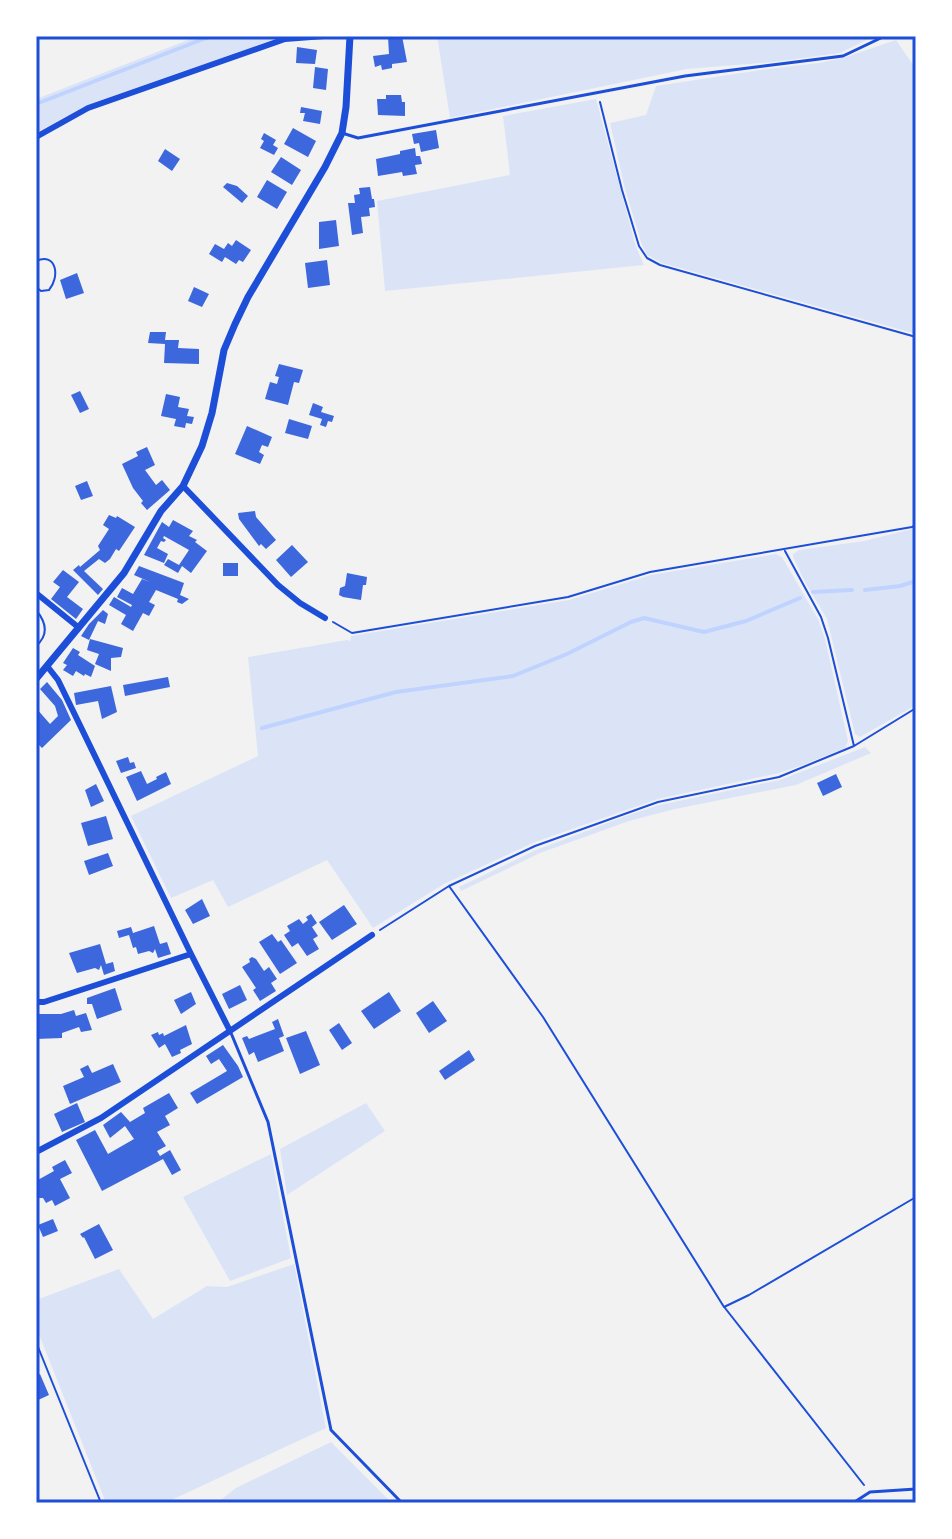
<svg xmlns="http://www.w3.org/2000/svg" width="952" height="1539" font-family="Cabin,sans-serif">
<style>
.green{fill:#dbe4f7}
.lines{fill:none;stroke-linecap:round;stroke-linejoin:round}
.stream{stroke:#bfd3fe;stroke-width:4}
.building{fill:#3d67dc}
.path{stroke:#1d4ed8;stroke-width:2}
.service{stroke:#1d4ed8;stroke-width:3}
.minor{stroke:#1d4ed8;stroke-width:6}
.tertiary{stroke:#1d4ed8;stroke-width:7}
.neatline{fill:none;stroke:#1d4ed8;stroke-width:3}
</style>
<rect width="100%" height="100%" fill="#f2f2f2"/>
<path class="green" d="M198,36H284L87,105L36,133V99Z
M437,36H875L840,53L774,62L687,69L450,118Z
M896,40L916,69V334L662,263L647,255L642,245L625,189L610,123L646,115L656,86L768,69L819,63L843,58Z
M596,99L636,247L644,265L385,291L377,201L510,175L503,116Z
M916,528V705L860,737L855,734L827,619L806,584L793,557V554L799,550L864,541Z
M776,554L782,557L818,619L825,639L848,741L845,748L803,765L779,773L658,799L535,842L444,884L373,928L327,860L228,907L213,880L171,898L131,816L258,756L248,657L347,640L350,641L351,636L569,600L651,575Z
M865,747L871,753L796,785L675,809L629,821L540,853L461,891L459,887L536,850L626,816L659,805L780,780Z
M366,1103L385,1131L287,1195L280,1149Z
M271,1154L291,1258L230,1281L183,1197Z
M294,1264L326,1428L165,1503H106L36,1327V1300L119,1269L153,1319L207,1286L227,1287Z
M331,1442L392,1503H217L236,1488Z"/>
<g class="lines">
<path class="stream" d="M36,104L211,36
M865,590L900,586L916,581
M813,592L852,590
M262,728L396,692L513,676L567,654L631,622L644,618L704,632L746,621L800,598"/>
</g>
<path class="building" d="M395,36H402L407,62L392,64V68L382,70L381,65L375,67L373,56L389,54L388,37Z
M297,47L317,50L315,64L296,63Z
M315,67L328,69L326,90L313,88Z
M386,95H401L402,102H405V116L378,115L377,99H386Z
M301,107L322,111L320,124L303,121L305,113H300Z
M293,128L316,141L308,157L284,144Z
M436,130L439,148L421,152L419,143L414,144L412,134Z
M264,133L276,140L273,145L278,148L274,155L260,148L264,141L261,139Z
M415,148L416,156H420L422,164L415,165L417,174L403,176L402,172L378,176L376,159L400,154V151Z
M165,149L180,159L172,171L158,161Z
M281,157L301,170L292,185L271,172Z
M267,180L287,192L277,209L257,197Z
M227,183L237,186L248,196L242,203L223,187Z
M370,187L372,199H374L375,207L369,208L370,216L361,217L363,233L352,235L348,203H355L354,195L360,194L359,188Z
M336,220L339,246L319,249V222Z
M236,240L251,250L243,262L239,260L236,264L225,257L222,262L209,254L215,244L224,249L228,243L232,246Z
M327,260L330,285L308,288L305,263Z
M77,273L84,293L66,299L60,280Z
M194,287L209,294L202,307L188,301Z
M150,332H166L165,340H179L178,348L199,349V364L164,363L165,344L148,343Z
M279,364L303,370L299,383L294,382L288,405L265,399L270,382L277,384L279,377L275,376Z
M80,391L89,409L80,413L71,395Z
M166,394L180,397L178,407L189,409L187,416L194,417L192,424L186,423L185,428L174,426L176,419L161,416Z
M313,403L323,407L321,412L334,416L332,422L328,421L326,427L320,425L322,419L309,415Z
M289,419L312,426L308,439L285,433Z
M247,426L272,437L268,447L262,445L259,452L264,455L260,464L235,454Z
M147,447L155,465L145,470L156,485L162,480L170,490L147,510L141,503L143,501L133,488L122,464L138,456L136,452Z
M87,481L93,496L81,500L75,486Z
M255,511L256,517L276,540L266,549L261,544L259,546L239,519L238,513Z
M109,515L116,518L117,516L135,527L119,551L116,549L110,559L105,563L99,559L84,571L103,589L98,595L73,570L79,565L80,567L100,550L98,546L109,529L103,525Z
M173,520L193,531L189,536L197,540L195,542L207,551L191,573L182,566L178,573L164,565L168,559L179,565L189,550L164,536L163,538L166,540L164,542L161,541L157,548L168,554L164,563L144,555L162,522L169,527Z
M292,545L308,562L291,577L276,560Z
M223,563H238V576H223Z
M139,566L184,583L180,595L189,599L182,604L177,602L178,599L156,590L149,602L155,605L149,616L143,613L133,631L121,624L126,615L109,605L114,597L131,607L132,605L117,597L122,588L133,594L142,579L150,582L134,575Z
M63,570L79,582L67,597L83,609L76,619L51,599L60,587L53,582Z
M347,573L367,577L366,585H363L361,600L343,597L339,595L340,588L345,586Z
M103,610L108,614L105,624L98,621L89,640L81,636L89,624Z
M90,639L123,648L121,657L111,658V671L95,664L99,654L87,650Z
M73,648L80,652L78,655L95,666L91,677L85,674L84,676L76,671L73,676L63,670L67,665L63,663Z
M168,677L170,687L125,696L123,685Z
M47,682L62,700L71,720L42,748L36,742V708L50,724L58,716L55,706L40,689Z
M111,686L117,712L102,719L98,701L76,705L74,693Z
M128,757L130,763L134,762L136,768L121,773L116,761Z
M141,771L147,784L157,779L156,777L166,772L171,784L137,801L126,777Z
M836,774L842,787L823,796L817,783Z
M96,784L104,801L91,807L85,790Z
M106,816L113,839L88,846L81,823Z
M108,853L113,866L89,875L84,861Z
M202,899L210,916L193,924L185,910Z
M344,905L357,924L332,940L319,922Z
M311,914L317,923L312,927L318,936L313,939L319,949L307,956L298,943L292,947L284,935L290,931L287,926L299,919L303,924L308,920L306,917Z
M154,926L160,944L167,942L171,954L158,958L155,949L153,953L149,951L138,954L136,947L133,948L129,935L119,938L117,931L131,927L133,933Z
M272,934L278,942L281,940L297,963L280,974L259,942Z
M100,944L106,964L113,962L115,971L104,975L101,965L99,970L95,968L77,973L69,953Z
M252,957L256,959L264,971L269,967L277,979L271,983L276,991L260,1001L253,990L256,988L242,967L250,962L249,959Z
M240,985L247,1000L229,1009L222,994Z
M115,988L122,1010L97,1019L92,1004H87V998Z
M191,992L196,1004L181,1014L174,1000Z
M389,992L401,1011L374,1029L361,1011Z
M433,1001L447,1021L429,1033L416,1013Z
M74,1010L76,1016L86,1013L92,1030L81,1032L79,1027L62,1033V1038L36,1039V1014H61Z
M278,1019L284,1036L279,1038L284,1051L258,1062L254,1052L249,1055L242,1038L247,1036L249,1039L275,1029L272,1022Z
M339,1023L352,1043L342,1050L329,1030Z
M186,1025L192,1044L180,1050L181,1053L172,1057L165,1044L159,1048L151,1035L158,1032L159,1035L163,1033L164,1036Z
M306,1031L320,1065L300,1074L286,1038Z
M223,1045L238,1066L243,1077L197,1104L190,1093L227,1071L219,1059L211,1064L206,1056Z
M469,1050L475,1060L445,1080L439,1071Z
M113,1064L121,1082L70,1104L63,1086L84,1077L80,1069L88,1065L92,1073Z
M169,1093L178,1108L165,1116L170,1125L157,1132L166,1146L157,1151L160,1156L170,1150L181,1170L172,1175L163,1159L102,1191L76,1140L95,1130L108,1154L134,1139L125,1126L110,1138L103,1125L121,1112L130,1122L145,1113L143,1108Z
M77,1103L85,1122L62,1132L54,1114Z
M65,1160L72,1173L60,1179L70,1198L55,1206L52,1200L46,1203L43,1198H39L37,1194L39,1191L36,1181L54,1171L52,1167Z
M53,1219L58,1231L43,1237L38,1225Z
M99,1224L113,1250L95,1259L84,1237L83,1238L80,1234Z
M40,1374L49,1395L36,1401V1376Z"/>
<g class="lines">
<path class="path" d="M600,102L622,190L639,246L647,258L660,265L916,337
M36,261C57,252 60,277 49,290L41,291L36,287
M785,551L821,617L828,638L854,746
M36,610C46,622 49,635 36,646
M333,622L352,633L568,597L650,572L912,527L916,525
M449,886L543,1017L724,1307L749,1295L916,1197
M380,930L449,886L535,846L658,802L779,777L854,746L916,708
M725,1308L864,1485
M36,1342L101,1503"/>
<path class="service" d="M342,133L358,138L685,76L843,56L885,36
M231,1033L268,1122L331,1430L402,1503
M853,1503L870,1492L916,1489"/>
<path class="minor" d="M36,137L88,108L285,39L324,36
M183,486L278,585L300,603L325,618
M36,593L78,627
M47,666L58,680L191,954L230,1031
M36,1002H44L191,954
M36,1152L101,1118L372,935"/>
<path class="tertiary" d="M36,679L124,573L161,511L183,486L202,446L212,413L224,350L235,324L248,297L325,167L342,133L346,107L350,36"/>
</g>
<rect width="952" height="1539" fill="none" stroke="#ffffff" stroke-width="76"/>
<rect x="38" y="38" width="876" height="1463" class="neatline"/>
</svg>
